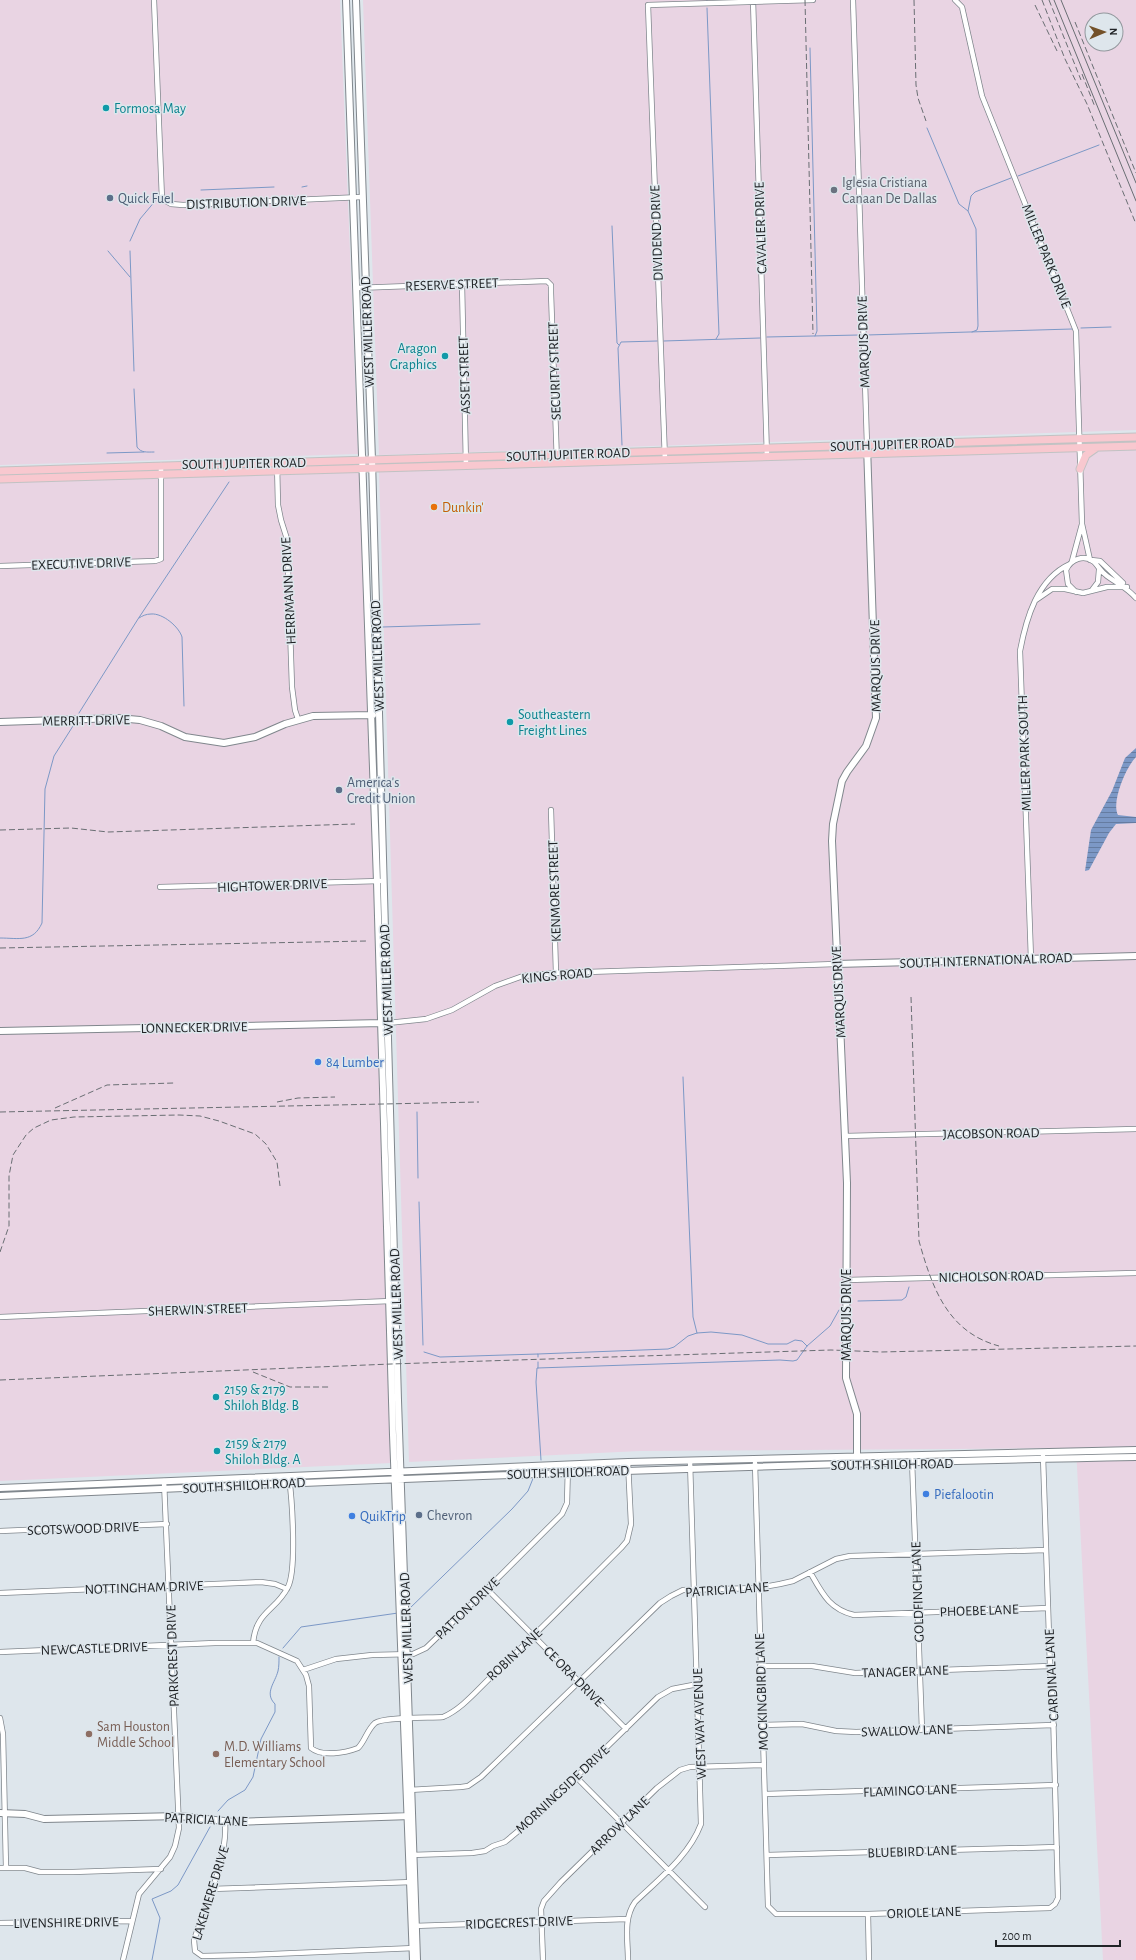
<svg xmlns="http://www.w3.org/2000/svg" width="1136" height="1960" font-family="'Alegreya Sans',sans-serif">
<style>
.industrial{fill:#e9d4e3;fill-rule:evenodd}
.water{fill:url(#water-rules)}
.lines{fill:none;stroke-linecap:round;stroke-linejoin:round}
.stream{stroke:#7c98c6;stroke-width:1}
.street-casing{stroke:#80878d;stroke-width:6}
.secondary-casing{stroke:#80878d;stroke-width:8}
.primary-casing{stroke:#c1c2c3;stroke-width:9}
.street{stroke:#fff;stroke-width:4.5}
.secondary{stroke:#fff;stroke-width:6}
.primary{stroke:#f8c8cf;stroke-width:7}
.tram{stroke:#696e73;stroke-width:1}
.rail{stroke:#696e73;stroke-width:1;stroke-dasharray:6 3;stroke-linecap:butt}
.culture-dot{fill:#0f9aa8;stroke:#dee6ec;stroke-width:1.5}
.worship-dot{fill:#6b7280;stroke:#dee6ec;stroke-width:1.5}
.service-dot{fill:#5c6f8a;stroke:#dee6ec;stroke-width:1.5}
.food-dot{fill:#e8710a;stroke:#dee6ec;stroke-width:1.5}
.shop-dot{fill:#3f7fe0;stroke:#dee6ec;stroke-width:1.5}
.education-dot{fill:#8d6e63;stroke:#dee6ec;stroke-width:1.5}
.labels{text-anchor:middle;stroke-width:3;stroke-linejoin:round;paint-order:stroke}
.culture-label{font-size:14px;fill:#0d838f;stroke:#dee6ec;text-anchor:start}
.worship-label{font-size:14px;fill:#5b616d;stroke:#dee6ec;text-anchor:start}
.service-label{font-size:14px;fill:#4e5e75;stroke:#dee6ec;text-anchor:start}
.street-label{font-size:14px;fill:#212427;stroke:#dee6ec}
.food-label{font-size:14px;fill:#c56008;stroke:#dee6ec;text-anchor:start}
.shop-label{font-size:14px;fill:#366cbe;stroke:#dee6ec;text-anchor:start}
.education-label{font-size:14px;fill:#785e54;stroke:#dee6ec;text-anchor:start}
</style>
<defs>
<pattern id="water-rules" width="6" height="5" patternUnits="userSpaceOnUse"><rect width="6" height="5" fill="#7c98c6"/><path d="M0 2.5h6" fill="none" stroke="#657ca1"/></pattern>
</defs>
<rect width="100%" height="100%" fill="#dee6ec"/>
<path class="industrial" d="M0,0H340L358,454L0,465Z
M363,0H1136V430L379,455ZM1092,20H1116V44H1092Z
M1136,450V1960H1103L1076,1448L640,1451L409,1462L379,471Z
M361,471L392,1463L0,1481V482Z"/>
<path class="water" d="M1136,748V757C1126,767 1111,802 1118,815L1136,817V823L1116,824L1109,833L1089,870L1085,871L1091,830L1112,791L1125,758Z"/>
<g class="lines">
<path class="stream" d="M707,0V1
M707,8L719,334L716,339
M810,48L817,331L815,336
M927,128L959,204L968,211
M1018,176L1099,145
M302,187L307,186
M201,190L274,187
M612,226L617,343L619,345
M130,241L140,219L156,200
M108,251L130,277
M130,251L134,371
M1081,328L1111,327
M972,332L977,330L978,326L976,229L968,211L971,196L975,192L1011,178
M867,335L1072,329
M767,337L859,335
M664,341L760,338
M134,389L137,447C141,453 147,452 154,452
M622,445L618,348L621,342L657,341
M107,453L144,452
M139,618C142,616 146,614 151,614C163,613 179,627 182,637L184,706
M383,627L480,624
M79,713L138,619L229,482
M0,938C19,938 33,943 42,923L45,789L54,756L73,726
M683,1077L693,1317L697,1333
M417,1112L418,1178
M419,1202L423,1345
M858,1301L902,1300L906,1297L909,1287
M424,1352L440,1357L538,1354V1357
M538,1354L668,1349L674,1347L688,1336L697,1333L711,1332L742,1335L768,1344H787L795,1340L802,1341L807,1346
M538,1362V1368
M541,1460L536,1382L537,1368L780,1360L793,1361L797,1360L807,1346L830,1326L839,1310
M408,1610L512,1509L528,1491L534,1476
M283,1648L301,1627L398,1613
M218,1811L228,1800L245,1790L253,1777L261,1739L275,1712V1704C264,1693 275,1683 278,1671C279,1667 279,1661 279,1657
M152,1960L160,1918L152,1899L171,1891L178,1885L210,1827"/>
<g class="street-casing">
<path id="street" d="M154,0L162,199L171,204L183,205L362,197
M753,0L767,457
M853,0L867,445
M955,0L962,7L982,96L1076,331L1082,524L1090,560
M462,284L466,466
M356,288L547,281L551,285V293L557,463
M665,460L648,5L813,0
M277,463L278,505L281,520L287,539L292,687L295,710L298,719
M1091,560L1100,561L1123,583
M1072,561L1082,524
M0,566L155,561L161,559V465
M1092,590L1098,582L1099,570
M1076,592L1068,584L1066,570C1071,559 1084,554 1094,562C1099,567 1100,571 1107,576C1118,584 1126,587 1136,598
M1036,600L1052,589H1065L1083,593L1107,587H1127
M551,810L556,973
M160,887L380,881
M1031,959L1020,651C1026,619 1037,579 1070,564
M388,1023L426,1019L452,1010L495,986L523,976L556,973L836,964
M845,1136L1136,1129
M846,1280L1136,1273
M0,1317L391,1301
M912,1460L922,1730
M755,1463L768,1906L776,1914H868L1050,1908L1055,1904L1058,1898L1053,1709L1050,1666L1043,1456
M0,1531L167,1524
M810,1572C822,1593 829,1609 854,1615L1048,1608
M487,1589L626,1729
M0,1593L261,1582L275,1584L287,1589
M253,1643C256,1611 276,1611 288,1587C297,1569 292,1499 289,1477
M0,1652L215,1643H257L297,1661L306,1675L309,1686L311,1748C322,1757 345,1753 358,1748C365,1741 367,1730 375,1723C383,1717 430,1718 443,1717C462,1709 477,1690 492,1676C536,1634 578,1591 621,1548L627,1541L631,1524L628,1462
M760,1666H812L855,1673L1050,1666
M303,1670L336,1659L372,1655L413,1654L426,1648L487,1589L562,1514L567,1503L568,1465
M0,1718L3,1734L6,1868
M762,1725L802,1724L836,1731L856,1732L1054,1725
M576,1777L705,1907
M409,1790L461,1787L468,1786L481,1777L660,1603L671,1596L683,1590L758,1588L780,1584L793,1581L836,1559L850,1556L1046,1550
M765,1794L1056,1785
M225,1822C228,1858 206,1904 194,1940L195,1951L202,1956L247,1955L415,1948
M411,1855L472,1853L485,1851L493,1846L505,1842L535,1817L658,1697L672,1689L698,1684
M767,1855L1057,1847
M0,1868H25L40,1872H73L161,1869
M211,1889L413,1882
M868,1914L869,1960
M0,1923L132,1921
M413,1926L627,1919
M123,1960L139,1894L170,1857L175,1846L179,1828L164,1481
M543,1960L541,1909L544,1901L561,1882L657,1788L680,1770L690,1767L763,1765
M628,1960C628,1940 623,1919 635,1902C659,1879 689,1856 701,1824L690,1461"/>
</g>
<g class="secondary-casing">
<path id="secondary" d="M346,0L377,882L393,1435L413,1960
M356,0L372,460L398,1400L417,1960
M0,722L118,718L140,720L161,726L185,737L224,743L255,737L285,724L313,716L373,715
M836,964L1136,956
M0,1031L382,1023
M857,1459V1414L846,1378L847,1183L832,841L833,824L842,781L847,772L866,746L876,718L867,445
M0,1488L628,1462L1136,1450
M0,1496C379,1479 757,1464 1136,1457
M0,1813L25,1814L44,1819L179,1816L233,1822L411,1816"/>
</g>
<g class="primary-casing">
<path id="primary" d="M1080,469L1086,455L1096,448
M0,471L1136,437
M0,479L1136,446"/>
</g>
<use href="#street" class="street"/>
<use href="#secondary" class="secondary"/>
<use href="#primary" class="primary"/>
<path class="tram" d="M1054,0L1136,201
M1061,0L1136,183"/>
<path class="rail" d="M805,0L813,334
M914,0L916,85L918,98L926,121
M1042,0L1065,59L1087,104L1136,224
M1049,0L1081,80
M1035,5L1058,53
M1075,22L1136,173
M1082,74L1095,107
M0,830L71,828L108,832L355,824
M0,948L367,941
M911,997L919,1241C932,1287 947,1332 999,1346
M277,1102L298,1098L335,1097
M55,1108L107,1085L174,1083
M0,1112L479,1102
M0,1252L9,1226V1176L13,1155L26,1135L34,1128L51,1120L74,1117L179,1115L200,1116L219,1121L255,1134L266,1144L277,1162L280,1186
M253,1372L290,1387H329
M0,1380L391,1364L831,1350L881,1352L1136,1346"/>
</g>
<g class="culture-dot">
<circle cx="106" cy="108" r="4"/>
<circle cx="445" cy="356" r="4"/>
<circle cx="510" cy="722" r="4"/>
<circle cx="216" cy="1397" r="4"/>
<circle cx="217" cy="1451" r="4"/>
</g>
<circle class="worship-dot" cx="834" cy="190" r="4"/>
<g class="service-dot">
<circle cx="110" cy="198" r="4"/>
<circle cx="339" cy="790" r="4"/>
<circle cx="419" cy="1515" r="4"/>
</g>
<circle class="food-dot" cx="434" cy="507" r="4"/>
<g class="shop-dot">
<circle cx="318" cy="1062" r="4"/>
<circle cx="926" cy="1494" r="4"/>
<circle cx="352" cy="1516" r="4"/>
</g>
<g class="education-dot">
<circle cx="89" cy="1734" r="4"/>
<circle cx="216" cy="1754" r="4"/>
</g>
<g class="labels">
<g class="culture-label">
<text x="114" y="113">Formosa May</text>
<text x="437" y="353" text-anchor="end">Aragon<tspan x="437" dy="16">Graphics</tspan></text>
<text x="518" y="719">Southeastern<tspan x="518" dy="16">Freight Lines</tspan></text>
<text x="224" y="1394">2159 &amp; 2179<tspan x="224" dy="16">Shiloh Bldg. B</tspan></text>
<text x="225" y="1448">2159 &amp; 2179<tspan x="225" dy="16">Shiloh Bldg. A</tspan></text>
</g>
<g class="worship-label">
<text x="842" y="187">Iglesia Cristiana<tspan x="842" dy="16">Canaan De Dallas</tspan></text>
</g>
<g class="service-label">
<text x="118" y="203">Quick Fuel</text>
<text x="347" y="787">America's<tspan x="347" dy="16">Credit Union</tspan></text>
<text x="427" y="1520">Chevron</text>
</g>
<g class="street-label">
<text transform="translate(246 202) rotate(-2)" y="5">DISTRIBUTION DRIVE</text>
<text transform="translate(760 228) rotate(-92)" y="5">CAVALIER DRIVE</text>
<text transform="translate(656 233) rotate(-92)" y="5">DIVIDEND DRIVE</text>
<text transform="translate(1047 256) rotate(68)" y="5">MILLER PARK DRIVE</text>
<text transform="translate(452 284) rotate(-2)" y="5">RESERVE STREET</text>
<text transform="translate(367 332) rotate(-92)" y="5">WEST MILLER ROAD</text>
<text transform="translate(863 342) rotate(-92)" y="5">MARQUIS DRIVE</text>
<text transform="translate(554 371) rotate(-92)" y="5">SECURITY STREET</text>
<text transform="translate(464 375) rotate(-92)" y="5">ASSET STREET</text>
<text transform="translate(892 444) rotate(-2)" y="5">SOUTH JUPITER ROAD</text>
<text transform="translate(568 454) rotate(-2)" y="5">SOUTH JUPITER ROAD</text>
<text transform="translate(244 463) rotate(-1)" y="5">SOUTH JUPITER ROAD</text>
<text transform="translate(81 563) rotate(-2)" y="5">EXECUTIVE DRIVE</text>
<text transform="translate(288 591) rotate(-93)" y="5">HERRMANN DRIVE</text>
<text transform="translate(377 656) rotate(-92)" y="5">WEST MILLER ROAD</text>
<text transform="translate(875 666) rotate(-91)" y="5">MARQUIS DRIVE</text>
<text transform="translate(86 720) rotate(-1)" y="5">MERRITT DRIVE</text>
<text transform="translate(1024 753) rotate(-92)" y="5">MILLER PARK SOUTH</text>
<text transform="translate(272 885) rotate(-2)" y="5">HIGHTOWER DRIVE</text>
<text transform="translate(554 891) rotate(-92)" y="5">KENMORE STREET</text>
<text transform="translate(986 960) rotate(-2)" y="5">SOUTH INTERNATIONAL ROAD</text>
<text transform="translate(557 975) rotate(-5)" y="5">KINGS ROAD</text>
<text transform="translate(386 980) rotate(-92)" y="5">WEST MILLER ROAD</text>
<text transform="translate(838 992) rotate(-93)" y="5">MARQUIS DRIVE</text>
<text transform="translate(194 1027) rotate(-1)" y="5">LONNECKER DRIVE</text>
<text transform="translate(991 1133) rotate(-1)" y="5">JACOBSON ROAD</text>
<text transform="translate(991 1276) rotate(-1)" y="5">NICHOLSON ROAD</text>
<text transform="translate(396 1304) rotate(-92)" y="5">WEST MILLER ROAD</text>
<text transform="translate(198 1309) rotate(-2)" y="5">SHERWIN STREET</text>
<text transform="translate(846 1315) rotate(-90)" y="5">MARQUIS DRIVE</text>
<text transform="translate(892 1464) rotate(-1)" y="5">SOUTH SHILOH ROAD</text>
<text transform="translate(568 1472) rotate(-2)" y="5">SOUTH SHILOH ROAD</text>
<text transform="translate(244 1485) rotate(-3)" y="5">SOUTH SHILOH ROAD</text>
<text transform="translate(83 1528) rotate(-2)" y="5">SCOTSWOOD DRIVE</text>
<text transform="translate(144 1587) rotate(-2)" y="5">NOTTINGHAM DRIVE</text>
<text transform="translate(727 1589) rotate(-4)" y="5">PATRICIA LANE</text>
<text transform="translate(917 1592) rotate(-92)" y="5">GOLDFINCH LANE</text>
<text transform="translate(467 1608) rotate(-44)" y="5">PATTON DRIVE</text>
<text transform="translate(979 1610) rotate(-2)" y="5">PHOEBE LANE</text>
<text transform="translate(406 1628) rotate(-92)" y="5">WEST MILLER ROAD</text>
<text transform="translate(94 1648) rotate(-2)" y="5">NEWCASTLE DRIVE</text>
<text transform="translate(514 1654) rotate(-43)" y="5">ROBIN LANE</text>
<text transform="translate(172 1656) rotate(-92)" y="5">PARKCREST DRIVE</text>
<text transform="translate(905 1671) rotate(-2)" y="5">TANAGER LANE</text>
<text transform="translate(1051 1675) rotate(-93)" y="5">CARDINAL LANE</text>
<text transform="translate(574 1676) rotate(45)" y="5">CE ORA DRIVE</text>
<text transform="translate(761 1692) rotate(-92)" y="5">MOCKINGBIRD LANE</text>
<text transform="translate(699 1724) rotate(-92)" y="5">WEST WAY AVENUE</text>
<text transform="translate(907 1730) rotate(-2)" y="5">SWALLOW LANE</text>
<text transform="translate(562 1789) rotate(-43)" y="5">MORNINGSIDE DRIVE</text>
<text transform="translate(910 1790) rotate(-2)" y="5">FLAMINGO LANE</text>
<text transform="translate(206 1819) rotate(3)" y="5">PATRICIA LANE</text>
<text transform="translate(619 1825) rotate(-44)" y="5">ARROW LANE</text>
<text transform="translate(912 1851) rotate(-2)" y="5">BLUEBIRD LANE</text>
<text transform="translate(210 1893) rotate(-73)" y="5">LAKEMERE DRIVE</text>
<text transform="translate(924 1912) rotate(-2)" y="5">ORIOLE LANE</text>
<text transform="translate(66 1922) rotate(-1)" y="5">LIVENSHIRE DRIVE</text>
<text transform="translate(519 1922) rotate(-2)" y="5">RIDGECREST DRIVE</text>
</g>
<g class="food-label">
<text x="442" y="512">Dunkin'</text>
</g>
<g class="shop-label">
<text x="326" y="1067">84 Lumber</text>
<text x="934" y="1499">Piefalootin</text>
<text x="360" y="1521">QuikTrip</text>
</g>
<g class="education-label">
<text x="97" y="1731">Sam Houston<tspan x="97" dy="16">Middle School</tspan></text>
<text x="224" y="1751">M.D. Williams<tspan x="224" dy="16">Elementary School</tspan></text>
</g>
</g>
<g transform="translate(1104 32) rotate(88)"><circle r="19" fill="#dee6ec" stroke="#92989d"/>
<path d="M0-3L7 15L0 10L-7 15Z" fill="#735129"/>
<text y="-6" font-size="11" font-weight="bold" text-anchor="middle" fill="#212427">N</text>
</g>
<path d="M996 1940v6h124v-6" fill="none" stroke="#212427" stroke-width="2"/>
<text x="1002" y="1940" font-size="12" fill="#212427" stroke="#dee6ec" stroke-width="3" paint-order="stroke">200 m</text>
</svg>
